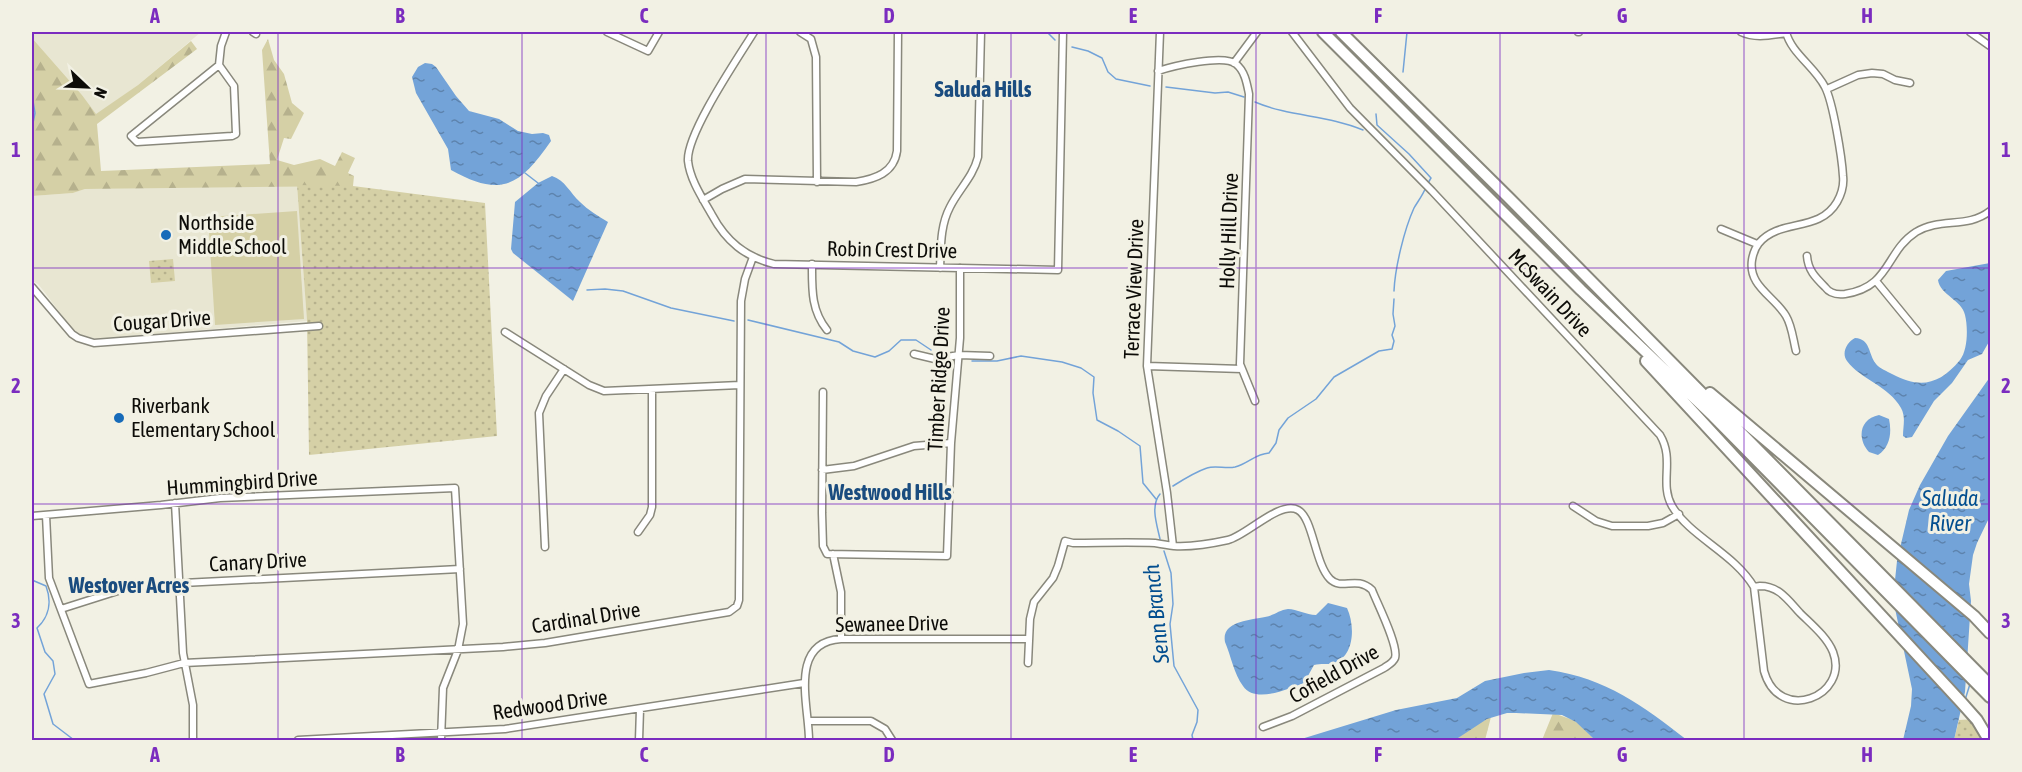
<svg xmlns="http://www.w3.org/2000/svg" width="2022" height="772" font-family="'Asap Condensed',sans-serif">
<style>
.built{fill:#e8e6d2}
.grass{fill:#d5d0a6}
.forest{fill:url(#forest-firs)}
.park{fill:url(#park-dots)}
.water{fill:url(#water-ripples)}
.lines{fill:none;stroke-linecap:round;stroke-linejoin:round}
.stream{stroke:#73a3d8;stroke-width:1.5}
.street-casing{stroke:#89887c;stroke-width:9}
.highway-casing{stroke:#89887c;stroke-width:14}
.street{stroke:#fff;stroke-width:6}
.highway{stroke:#fff;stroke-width:10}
.grid{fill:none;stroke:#7b2cbf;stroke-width:1.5;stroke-opacity:0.55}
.poi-dot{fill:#176bb9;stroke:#f2f1e4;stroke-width:2}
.labels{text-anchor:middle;stroke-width:6;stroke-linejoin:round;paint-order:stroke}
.poi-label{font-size:21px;fill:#0d0c08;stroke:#f2f1e4;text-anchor:start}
.street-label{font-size:21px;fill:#0d0c08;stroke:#f2f1e4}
.neighbourhood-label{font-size:22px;font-weight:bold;fill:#1a4c7f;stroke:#f2f1e4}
.water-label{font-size:22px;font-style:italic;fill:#024e8f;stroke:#f2f1e4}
.neatline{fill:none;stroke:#7b2cbf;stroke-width:2}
.grid-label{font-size:20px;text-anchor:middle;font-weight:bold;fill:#7b2cbf}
</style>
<defs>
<pattern id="forest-firs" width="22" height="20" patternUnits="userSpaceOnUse" patternTransform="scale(1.5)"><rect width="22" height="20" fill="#d5d0a6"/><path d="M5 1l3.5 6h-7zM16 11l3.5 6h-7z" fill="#b6b18d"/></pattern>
<pattern id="park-dots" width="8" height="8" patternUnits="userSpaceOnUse" patternTransform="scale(1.5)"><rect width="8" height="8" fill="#d5d0a6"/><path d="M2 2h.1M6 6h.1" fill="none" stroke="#b6b18d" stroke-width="1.8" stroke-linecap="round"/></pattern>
<pattern id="water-ripples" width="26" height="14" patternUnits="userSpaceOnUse" patternTransform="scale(1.5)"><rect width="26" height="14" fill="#73a3d8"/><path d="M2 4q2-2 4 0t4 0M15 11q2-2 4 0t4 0" fill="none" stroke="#5d83ad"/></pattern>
</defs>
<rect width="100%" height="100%" fill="#f2f1e4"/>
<path class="built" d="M32,32H201L138,85L96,115L82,95L32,38Z
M297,185L307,321L97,339L79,334L71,328L46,294L38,284L32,281V196L73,193L85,189Z"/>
<path class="grass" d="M297,211L304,319L215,325L208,217Z"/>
<path class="forest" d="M32,38L82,95L96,114L138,85L191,41L197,49L97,124L101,171L270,164L262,50L268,39L274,60L284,74L292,103L304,113L291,139L284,138L277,160L294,165L320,159L335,166L342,152L355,158L348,173L354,176L353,186L85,189L73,193L32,196Z
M1553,713L1576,721L1595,740H1542Z
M1491,717L1485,740H1455L1475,725Z"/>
<path class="park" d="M297,185L353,186L485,203L497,436L309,455L307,321Z
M173,259L175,281L151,283L149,261Z
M1976,719L1988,740H1954L1959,720Z"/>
<path class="water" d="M425,63L432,64L436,67L456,96L469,111L499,119L518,131L532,134L543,133L549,135L551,141C520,186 501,198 451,170L448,149L416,93L412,77L418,67Z
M552,176C565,180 570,193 580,202C588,210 598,216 608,222L573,301L513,253L511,249L515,202L538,183Z
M1990,263V340L1982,354L1968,360L1952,383L1934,401L1912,437L1906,438L1903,436C1903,426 1906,417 1901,408C1889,386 1860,379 1847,361C1841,353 1847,342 1855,338C1871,339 1868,354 1876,364C1880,369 1887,371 1892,374C1920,389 1939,385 1960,360C1968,350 1968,327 1965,315C1962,300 1940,295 1938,280L1946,271Z
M1990,377V516L1977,543L1973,555L1969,584L1971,601L1965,692L1954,740H1903L1911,706L1912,689L1893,599L1897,561L1909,510L1920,485L1948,436Z
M1879,415L1889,419C1892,433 1890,447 1878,455L1869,452C1857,439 1859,419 1879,415Z
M1328,603L1347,608C1355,625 1355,656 1334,663C1327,665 1321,663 1314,665L1304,683C1288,689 1255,704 1243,686C1234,674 1231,656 1225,642C1221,621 1251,620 1265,617C1273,616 1279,610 1288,609C1297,609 1306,615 1316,615Z
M1549,670C1606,678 1643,706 1687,740H1595L1576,722L1562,715L1516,713H1507L1487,719L1455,740H1298L1396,710L1457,698L1485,681L1524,673Z"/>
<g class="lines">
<path class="stream" d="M1043,32L1048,33L1055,40
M1072,47L1088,51L1102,58L1108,72L1116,79L1150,86
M1403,72L1407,32
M1166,87L1215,93L1228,92L1244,97
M32,95L35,113L32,128
M1255,102C1290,117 1328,115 1363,130
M1376,114L1377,125L1409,154L1431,178L1428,183
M525,173L538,183
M587,290L605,289L623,291L671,308L734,321
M1394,291C1395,268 1404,230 1414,208C1418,201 1423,195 1426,187
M748,320L839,342L853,351L875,357L889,351L901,340H916L931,350
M972,361H997L1021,356L1062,362L1081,368L1094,377L1093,393L1097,420L1118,431L1140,446L1143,483L1156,499
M1173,486C1184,479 1195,472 1207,468C1215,465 1226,469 1235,467C1249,463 1255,454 1269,453L1276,443L1279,430L1288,418L1316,399L1334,377L1379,351L1392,349L1394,341L1392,335L1395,326L1393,314L1394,299
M1160,494C1150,506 1157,525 1160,539
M1164,551L1171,573L1173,604L1170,624L1174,666L1198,710L1197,722L1192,735L1193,740
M32,580L46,586C52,602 49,617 37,628L45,652L53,661L55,674L44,694L53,724L74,740
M1965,700L1970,684"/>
<g class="street-casing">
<path id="street" d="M253,32L256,34
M607,32L648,51L659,32
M754,32C738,58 686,134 688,161C690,180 703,199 712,215C726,241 745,257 774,264L1058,270L1063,32
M800,32L811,39L816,57L817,182
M1160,32L1147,366L1167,493L1173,546
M1292,32L1350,108L1432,191L1660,435C1675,460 1659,483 1672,506C1690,537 1734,553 1754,587
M1578,32H1579
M1741,32C1756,39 1771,35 1786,33
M1786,32C1791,53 1815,67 1825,87C1833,102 1842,158 1843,176C1844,185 1841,195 1837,202C1819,233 1780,218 1759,243C1755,248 1753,254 1752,260C1748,286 1774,296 1786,316C1792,326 1793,339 1796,351
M1970,32L1990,46
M1234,63L1257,32
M219,65L234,86L236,134L232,136L137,142L131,136Z
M219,65L221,46L226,32
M1158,71C1173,66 1224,54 1236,64C1245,71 1247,84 1249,94L1240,364L1255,401
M1827,89L1858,75L1872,73L1883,74L1895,80L1910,83
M703,200L722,189L745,179L856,182C875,179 894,173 897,151L898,32
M1721,229L1757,244
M1807,256C1808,270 1815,277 1825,287C1830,294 1837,295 1845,294C1891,287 1885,252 1916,232C1941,217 1967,229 1990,211
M812,264C812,289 811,310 827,330
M940,268C941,247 940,226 950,207C959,189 973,177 978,157L981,32
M1876,281L1917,331
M32,287L72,334L78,338L94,343L319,326
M505,332L589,385L604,391L740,385
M914,354L935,359L959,355L990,356
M1147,366L1242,369
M823,392L822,513L823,546L827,554L947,556L951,443L960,338V268
M822,470L854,466L914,446L951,443
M175,503L183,653L193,705V740
M1573,506L1596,521L1612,526H1648L1663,523L1679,514
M46,515L49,578L89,684L146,673L184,663L503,647L545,643L729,612L737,606L739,600L741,301L745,279L753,257
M32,516L161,505L220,498L455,488L463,624L458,650L443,688L441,740
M638,532L650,515L652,507V389
M545,547L539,413L546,396L564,369
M833,554L841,592V639
M1760,586C1779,586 1788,600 1800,613C1811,624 1827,637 1833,652C1850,696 1779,725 1764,671L1754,587Z
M61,609L124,589L163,584L460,569
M1028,663L1030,619L1034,602L1053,578L1058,566L1065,541L1073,543C1100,543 1128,542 1155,543C1161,544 1167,545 1174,546C1192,547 1210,544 1228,540C1246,536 1280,500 1298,510C1313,518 1315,564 1330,579C1342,591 1356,575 1372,590C1377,603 1399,646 1395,658C1393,663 1388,665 1384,668L1292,716L1263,727
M809,721H871L885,729L892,740
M298,740L505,729L804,683
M639,740L640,709
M809,740C809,706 788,642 841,639H1029"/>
</g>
<g class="highway-casing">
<path id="highway" d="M1323,32L1581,290L1713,416L1990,697
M1341,32L1508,197L1990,685
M1646,361L1961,702L1977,720L1989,740
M1710,393L1974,616L1990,633"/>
</g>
<use href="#street" class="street"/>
<use href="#highway" class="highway"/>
</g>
<path class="grid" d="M278,32V740M522,32V740M766,32V740M1011,32V740M1256,32V740M1500,32V740M1744,32V740M32,268H1990M32,504H1990"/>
<g class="poi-dot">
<circle cx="166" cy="235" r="6"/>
<circle cx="119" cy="418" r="6"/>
</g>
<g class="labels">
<g class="poi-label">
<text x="178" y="230">Northside<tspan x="178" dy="24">Middle School</tspan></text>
<text x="131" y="413">Riverbank<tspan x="131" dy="24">Elementary School</tspan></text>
</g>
<g class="street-label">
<text transform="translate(1229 231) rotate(-88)" y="7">Holly Hill Drive</text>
<text transform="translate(892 250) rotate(1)" y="7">Robin Crest Drive</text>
<text transform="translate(1134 289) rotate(-88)" y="7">Terrace View Drive</text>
<text transform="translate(1550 293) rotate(47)" y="7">McSwain Drive</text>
<text transform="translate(162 321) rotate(-4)" y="7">Cougar Drive</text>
<text transform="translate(939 379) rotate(-87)" y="7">Timber Ridge Drive</text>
<text transform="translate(242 483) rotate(-4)" y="7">Hummingbird Drive</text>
<text transform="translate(258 562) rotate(-3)" y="7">Canary Drive</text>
<text transform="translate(586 618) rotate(-9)" y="7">Cardinal Drive</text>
<text transform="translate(892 624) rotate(-1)" y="7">Sewanee Drive</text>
<text transform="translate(1334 674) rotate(-29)" y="7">Cofield Drive</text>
<text transform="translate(550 705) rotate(-8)" y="7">Redwood Drive</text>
</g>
<g class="neighbourhood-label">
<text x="983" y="97">Saluda Hills</text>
<text x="890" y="500">Westwood Hills</text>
<text x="129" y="593">Westover Acres</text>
</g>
<g class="water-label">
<text x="1950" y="506">Saluda<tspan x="1950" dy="25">River</tspan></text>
<text transform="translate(1156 614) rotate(-96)" y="8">Senn Branch</text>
</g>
</g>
<rect width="2022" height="772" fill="none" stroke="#f2f1e4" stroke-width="66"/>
<g transform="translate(87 87) rotate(113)" stroke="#f2f1e4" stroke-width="4.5" paint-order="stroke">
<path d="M0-4.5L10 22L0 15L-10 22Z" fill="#0d0c08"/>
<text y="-9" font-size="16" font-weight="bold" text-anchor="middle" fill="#0d0c08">N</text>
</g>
<rect x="33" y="33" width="1956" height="706" class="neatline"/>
<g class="grid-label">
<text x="155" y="23">A</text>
<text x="400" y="23">B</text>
<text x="644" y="23">C</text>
<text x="889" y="23">D</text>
<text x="1133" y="23">E</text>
<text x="1378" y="23">F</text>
<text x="1622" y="23">G</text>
<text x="1867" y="23">H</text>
<text x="16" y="157">1</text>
<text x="2006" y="157">1</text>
<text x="16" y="393">2</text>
<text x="2006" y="393">2</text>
<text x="16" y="628">3</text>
<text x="2006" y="628">3</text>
<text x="155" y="762">A</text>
<text x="400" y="762">B</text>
<text x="644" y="762">C</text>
<text x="889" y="762">D</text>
<text x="1133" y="762">E</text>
<text x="1378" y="762">F</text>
<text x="1622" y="762">G</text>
<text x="1867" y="762">H</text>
</g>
</svg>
